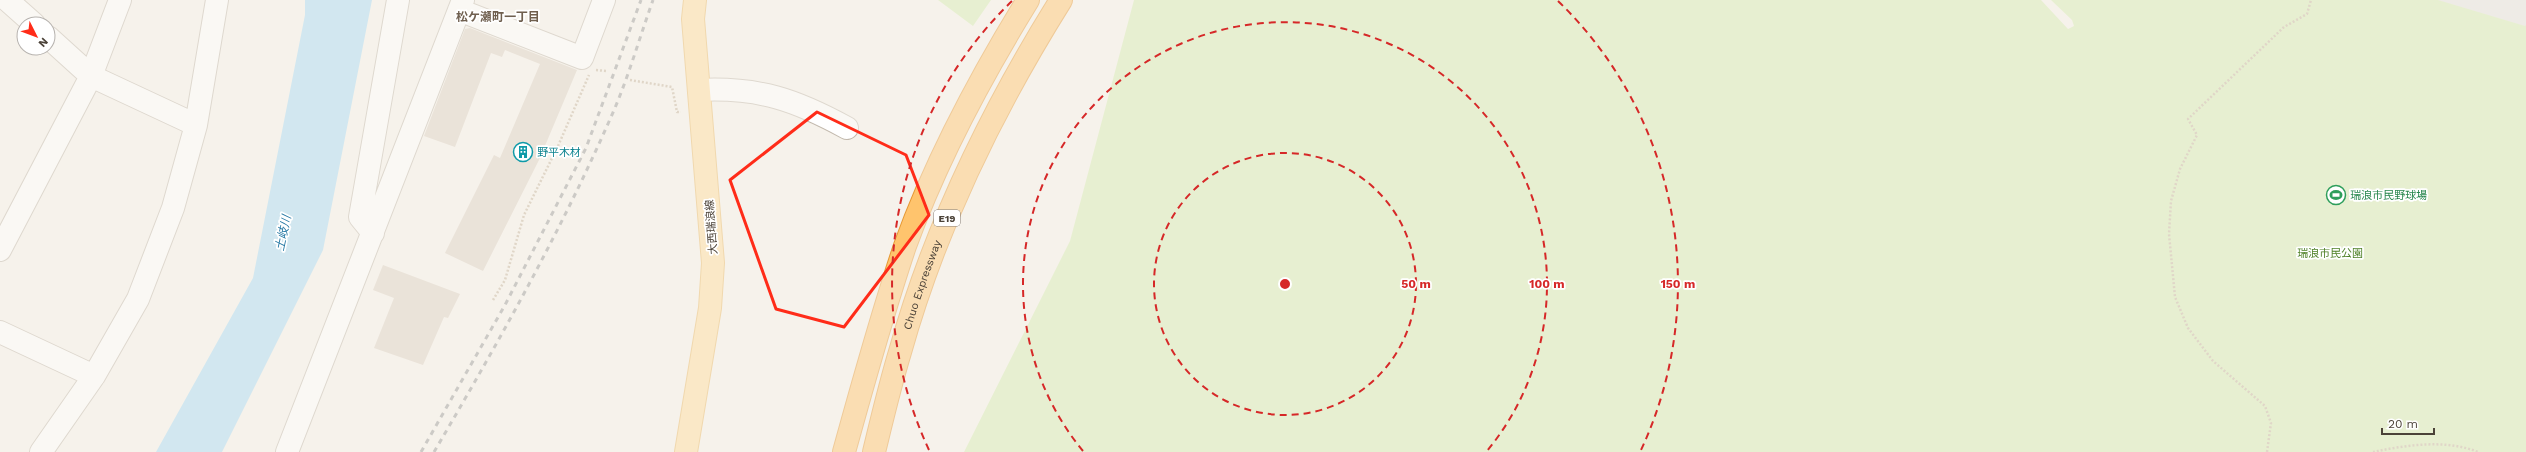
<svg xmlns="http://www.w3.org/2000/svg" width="2526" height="452" font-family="'Work Sans','Noto Sans JP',sans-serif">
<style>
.green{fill:#d6ecb2}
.parking{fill:#e5e2df}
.water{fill:#a6daf5}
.building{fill:#dcd0c3}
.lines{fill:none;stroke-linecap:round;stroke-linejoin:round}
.minor-casing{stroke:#c2b9ad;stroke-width:24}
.major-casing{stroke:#eab965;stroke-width:24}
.highway-casing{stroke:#e69935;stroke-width:24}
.path{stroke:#c5b49d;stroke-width:2.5;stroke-dasharray:2 2;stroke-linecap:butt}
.minor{stroke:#fff;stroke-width:22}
.major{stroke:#ffdc9b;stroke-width:22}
.highway{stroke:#ffc46d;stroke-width:22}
.rail{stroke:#9a9a9a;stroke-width:3;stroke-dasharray:5 5;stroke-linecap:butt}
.marked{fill:none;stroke:#ff2c19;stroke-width:3;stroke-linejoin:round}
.ring{fill:none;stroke:#d62828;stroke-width:2;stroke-dasharray:7 5}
.labels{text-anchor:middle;stroke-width:3.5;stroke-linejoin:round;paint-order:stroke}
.shield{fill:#fff;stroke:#817b74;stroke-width:1}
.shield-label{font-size:10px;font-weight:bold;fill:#4b4238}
.culture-label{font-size:11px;fill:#0d838f;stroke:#fff;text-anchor:start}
.leisure-label{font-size:11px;fill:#27864d;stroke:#fff;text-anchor:start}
.street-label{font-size:11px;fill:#4b4238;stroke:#fff}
.park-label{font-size:11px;fill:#4f8127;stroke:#fff}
.neighbourhood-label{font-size:12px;font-weight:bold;fill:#6f5f4f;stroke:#fff}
.water-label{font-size:12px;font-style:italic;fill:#2678a4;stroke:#fff}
.centre{fill:#d62828;stroke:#fff;stroke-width:2}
.ring-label{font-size:12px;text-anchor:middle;font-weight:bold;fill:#d62828;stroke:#fff;stroke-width:3.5;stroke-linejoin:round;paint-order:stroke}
</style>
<rect width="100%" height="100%" fill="#f6f2eb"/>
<path class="green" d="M938,0H991L973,26Z
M1134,0H2041L2068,29L2074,26L2072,20L2051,0H2526V452H964L1070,241Z"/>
<path class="parking" d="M2438,0H2526V25L2525,26Z"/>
<path class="water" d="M305,0H372L323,250L222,452H156L253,278L305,15Z"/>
<path class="building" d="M470,28L577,70L539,160L483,271L445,253L494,155L500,158L540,64L505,50L502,57L491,53L455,147L424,136L465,29Z
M383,265L460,294L448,318L444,317L423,365L374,348L394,298L373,290Z"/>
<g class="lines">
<g class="minor-casing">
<path id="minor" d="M7,0L34,24
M459,10L582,58L604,0
M48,37L91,76L196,125
M699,90C759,87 796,100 847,128
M373,233L360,217L398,0
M0,250L91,76L120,0
M0,332L94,376
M41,452L94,376L138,299L173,208L196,125L217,0
M287,452L463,0"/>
</g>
<g class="major-casing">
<path id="major" d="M686,452L710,308L713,263L693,19L695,0"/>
</g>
<g class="highway-casing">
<g id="highway">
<path d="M844,452C863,383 882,314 905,246C936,160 980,78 1028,0"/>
<path id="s1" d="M874,452C882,419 890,385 900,352C935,227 992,110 1061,0"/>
</g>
</g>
<path class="path" d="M596,70L606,71
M630,80L672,87L677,112H681
M493,300L505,280L524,215L558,146L589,75
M2267,452L2271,423L2265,406L2213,361L2188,328L2175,297L2169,234L2171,201L2180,169L2197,135L2188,119L2284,27L2307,14L2311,0
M2373,452C2406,445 2446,439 2478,452"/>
<use href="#minor" class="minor"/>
<use href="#major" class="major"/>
<use href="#highway" class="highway"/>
<path class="rail" d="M421,452L505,305L586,148L641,0
M434,452C498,343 560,233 611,117C628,79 639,39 653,0"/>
</g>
<path d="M0 0H2526V452H0ZM817,112L906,155L929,215L844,327L776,309L730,180Z" fill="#f6f2eb" fill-opacity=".55" fill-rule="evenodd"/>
<path class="marked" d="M817,112L906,155L929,215L844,327L776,309L730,180Z"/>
<g class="ring">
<circle cx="1285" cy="284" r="131"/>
<path d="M1083 451A262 262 0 1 1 1487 451"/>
<path d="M929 450A393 393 0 0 1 1012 1M1558 1A393 393 0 0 1 1641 450"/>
</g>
<defs>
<g id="building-ring" transform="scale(1)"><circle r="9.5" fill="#fff" stroke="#0f9aa8" stroke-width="1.5"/><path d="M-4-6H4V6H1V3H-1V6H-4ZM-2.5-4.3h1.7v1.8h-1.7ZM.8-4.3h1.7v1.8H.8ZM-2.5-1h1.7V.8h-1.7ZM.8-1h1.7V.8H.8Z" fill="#0f9aa8"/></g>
<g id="stadium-ring" transform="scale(1)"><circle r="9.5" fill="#fff" stroke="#2e9e5b" stroke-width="1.5"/><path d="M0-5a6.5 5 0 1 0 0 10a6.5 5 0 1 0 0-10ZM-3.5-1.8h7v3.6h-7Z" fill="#2e9e5b"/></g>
</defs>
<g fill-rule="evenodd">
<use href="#building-ring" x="523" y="152"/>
<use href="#stadium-ring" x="2336" y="195"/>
</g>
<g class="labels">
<rect class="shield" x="934" y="210" width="26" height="16" rx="3"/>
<g class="shield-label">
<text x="947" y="222">E19</text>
</g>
<g class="culture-label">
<text x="537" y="156">野平木材</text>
</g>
<g class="leisure-label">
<text x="2350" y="199">瑞浪市民野球場</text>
</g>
<g class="street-label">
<text transform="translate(711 227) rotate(-94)" y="4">大西瑞浪線</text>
<text dy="4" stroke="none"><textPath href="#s1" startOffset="174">Chuo Expressway</textPath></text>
</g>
<g class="park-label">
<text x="2330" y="257">瑞浪市民公園</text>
</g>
<g class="neighbourhood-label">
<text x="498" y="21">松ケ瀬町一丁目</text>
</g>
<g class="water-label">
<text transform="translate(283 233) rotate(-78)" y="4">土岐川</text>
</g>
</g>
<circle cx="1285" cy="284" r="6" class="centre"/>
<g class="ring-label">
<text x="1416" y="288">50 m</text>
<text x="1547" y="288">100 m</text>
<text x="1678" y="288">150 m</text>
</g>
<g transform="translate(36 36) rotate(132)"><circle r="19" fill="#ffffff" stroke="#b7b3af"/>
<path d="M0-3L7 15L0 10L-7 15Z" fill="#ff2c19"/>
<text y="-6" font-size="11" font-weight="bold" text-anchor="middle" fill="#4b4238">N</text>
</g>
<path d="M2382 428v6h52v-6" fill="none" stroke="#4b4238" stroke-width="2"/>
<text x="2388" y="428" font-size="12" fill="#4b4238" stroke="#ffffff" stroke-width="3" paint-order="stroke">20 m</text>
</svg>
